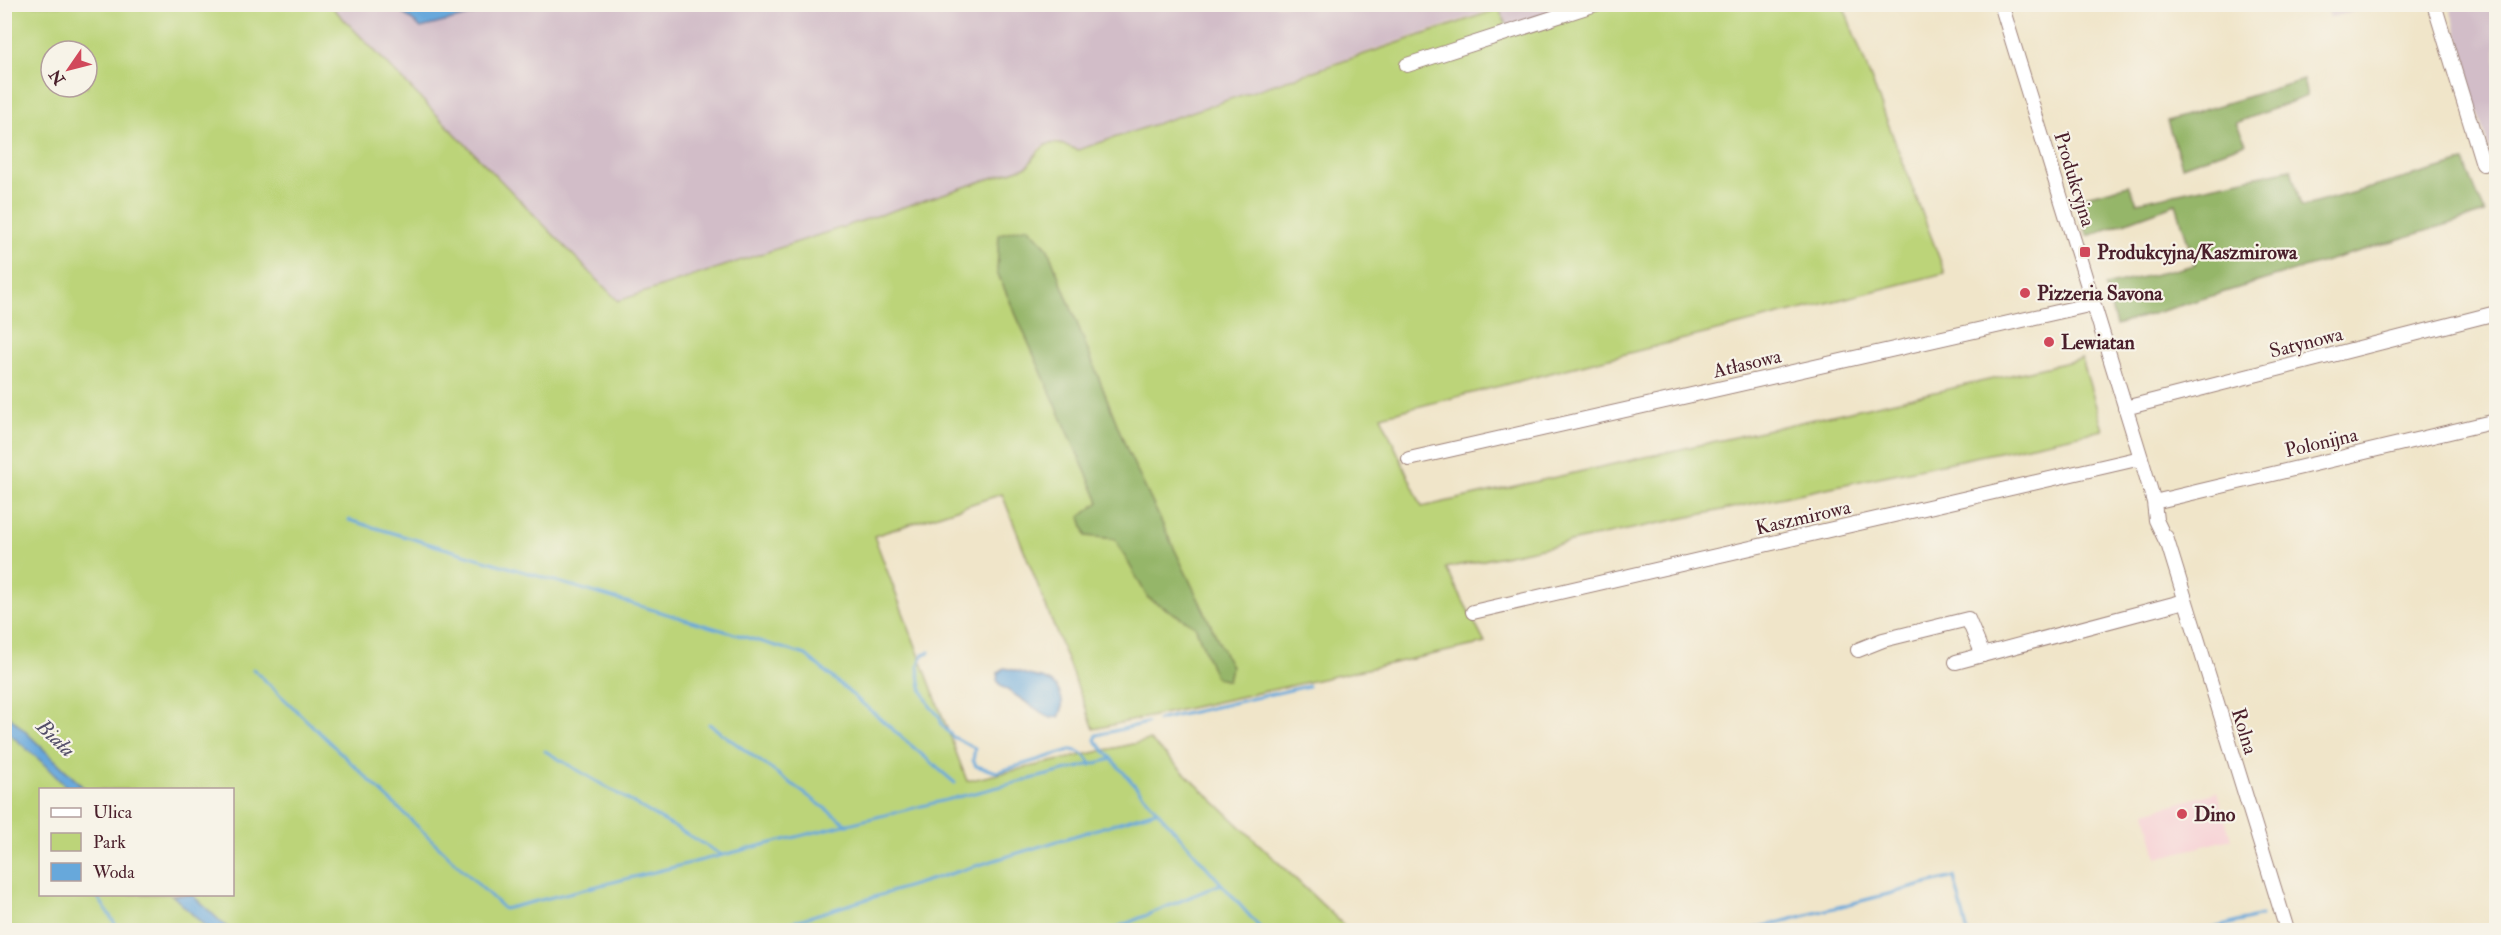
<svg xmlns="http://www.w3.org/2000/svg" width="2501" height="935" font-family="'IM FELL Double Pica',serif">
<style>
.built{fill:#f7cfd4}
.industrial{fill:#d2bdc8}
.green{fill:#bcd479;stroke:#837a52;stroke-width:1.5;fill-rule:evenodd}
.forest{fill:#95b669;stroke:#706a4a;stroke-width:1.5}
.water{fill:#67a8db;stroke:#586483;stroke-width:1.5}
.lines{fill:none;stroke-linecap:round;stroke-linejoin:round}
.stream{stroke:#67a8db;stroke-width:3}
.minor-casing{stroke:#9d827a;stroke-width:16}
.minor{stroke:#fff;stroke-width:14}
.poi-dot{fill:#d1495b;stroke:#f7f3e8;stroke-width:2}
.labels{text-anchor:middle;stroke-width:4.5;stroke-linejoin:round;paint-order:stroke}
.street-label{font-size:20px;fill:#4a1f2b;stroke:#f7f3e8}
.poi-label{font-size:20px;font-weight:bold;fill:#4a1f2b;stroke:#f7f3e8;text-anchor:start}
.water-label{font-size:21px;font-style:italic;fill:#544f69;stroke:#f7f3e8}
</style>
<rect width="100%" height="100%" fill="#f7f3e8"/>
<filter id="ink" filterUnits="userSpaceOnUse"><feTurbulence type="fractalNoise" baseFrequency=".0167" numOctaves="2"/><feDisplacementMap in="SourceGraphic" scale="12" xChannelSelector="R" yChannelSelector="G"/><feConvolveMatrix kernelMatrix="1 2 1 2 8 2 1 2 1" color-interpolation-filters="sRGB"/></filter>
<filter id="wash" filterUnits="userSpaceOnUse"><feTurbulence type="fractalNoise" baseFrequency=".008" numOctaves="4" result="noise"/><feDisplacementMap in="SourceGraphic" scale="24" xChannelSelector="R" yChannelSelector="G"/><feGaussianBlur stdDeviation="1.35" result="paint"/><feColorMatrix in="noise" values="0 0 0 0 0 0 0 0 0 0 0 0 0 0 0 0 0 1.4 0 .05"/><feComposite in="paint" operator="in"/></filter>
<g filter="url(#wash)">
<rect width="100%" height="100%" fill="#f0e5c9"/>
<path class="built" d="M2217,792L2231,839L2157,858L2146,812Z"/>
<path class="industrial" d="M330,5H1597L1509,33L1499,7L1077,150L1057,142L1044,146L1039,148L1028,166L617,301Z
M2326,5V4L2376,5L2330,18Z
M2449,5H2496V159L2490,153L2464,69L2468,68Z"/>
<path class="green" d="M5,5H330L618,301L1028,166C1044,140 1050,139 1078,150L1499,9L1510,33L1597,5H1843L1945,273L1381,416L1422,507L2082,359L2103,430L1446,568L1485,643L1094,729L1002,494L874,536L967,781L1150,740L1349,930H5ZM51,51H87V87H51ZM40,790H232V894H40Z"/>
<path class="forest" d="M2303,80L2307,96L2236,123L2246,143L2182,166L2167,121Z
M2464,162L2485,213L2116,325L2105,286L2195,265L2176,204L2088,236L2074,199L2129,185L2137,202L2291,169L2301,207Z
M1028,227L1047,247L1128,452L1231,667L1228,681L1215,677L1195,626L1148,598L1115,539L1086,536L1080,517L1099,502L997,272L999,234Z"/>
<path class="water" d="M393,5H510L421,28Z
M908,5V4L931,5L927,11L919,13L911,9Z
M1004,668C1013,669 1020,672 1028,675C1034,677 1041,677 1047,680C1061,686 1066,705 1059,717L1050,718L1001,686L997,680L998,673Z
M4,711L85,789H68L43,763L5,730Z
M172,895H192L230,930H209Z"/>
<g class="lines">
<path class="stream" d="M349,520L806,655L955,783
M929,652L923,654L918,667L921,688L930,706L939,716L942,725L953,737L975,748L973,760L976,766L997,772L1071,750C1081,751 1087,755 1091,765
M253,669L504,909L1112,759
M1158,720L1308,686
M1147,723L1097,735L1095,740L1262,930
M709,724L848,825
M545,751L722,855
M96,894L119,930
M766,930L1156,811
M1111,930L1221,884
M1749,930L1954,877L1967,930
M2206,930L2261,916"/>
</g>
</g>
<g filter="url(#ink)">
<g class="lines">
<g class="minor-casing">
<path id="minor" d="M2001,4L2141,458L2154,502L2156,520L2167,543
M2434,4L2483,164
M1407,65L1596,4
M2125,408L2496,313
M1409,459L2093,304
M2154,502L2496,421
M2166,537L2287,930
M1473,612L2141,458
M1858,650L1883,640L1968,619L1983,655
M1956,662L2185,601"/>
</g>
<use href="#minor" class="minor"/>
</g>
</g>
<g class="poi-dot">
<rect x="2079" y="246" width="12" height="12" rx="3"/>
<circle cx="2025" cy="293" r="6"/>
<circle cx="2049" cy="342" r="6"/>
<circle cx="2182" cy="814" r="6"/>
</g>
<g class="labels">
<g class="street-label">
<text transform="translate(2075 179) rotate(73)" y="7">Produkcyjna</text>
<text transform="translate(2306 342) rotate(-14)" y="7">Satynowa</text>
<text transform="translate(1747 363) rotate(-13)" y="7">Atłasowa</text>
<text transform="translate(2321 442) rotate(-13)" y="7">Polonijna</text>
<text transform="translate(1803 517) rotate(-13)" y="7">Kaszmirowa</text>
<text transform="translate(2245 731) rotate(73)" y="7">Rolna</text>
</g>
<g class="poi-label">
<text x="2097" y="259">Produkcyjna/Kaszmirowa</text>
<text x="2037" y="300">Pizzeria Savona</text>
<text x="2061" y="349">Lewiatan</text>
<text x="2194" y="821">Dino</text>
</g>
<g class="water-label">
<text transform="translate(56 738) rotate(44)" y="7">Biała</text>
</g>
</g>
<rect width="2501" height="935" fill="none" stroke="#f7f3e8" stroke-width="24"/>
<rect x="39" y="788" width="195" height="108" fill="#f7f3e8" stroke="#b29e9c" stroke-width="1.5"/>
<rect x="51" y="808" width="30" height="9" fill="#ffffff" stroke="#b29e9c" stroke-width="1.5"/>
<text x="93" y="818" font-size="18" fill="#4a1f2b">Ulica</text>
<rect x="51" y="833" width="30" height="18" fill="#bcd479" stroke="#b29e9c" stroke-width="1.5"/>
<text x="93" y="848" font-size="18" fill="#4a1f2b">Park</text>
<rect x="51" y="863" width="30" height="18" fill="#67a8db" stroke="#b29e9c" stroke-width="1.5"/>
<text x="93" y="878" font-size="18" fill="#4a1f2b">Woda</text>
<g transform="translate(69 69) rotate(235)"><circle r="28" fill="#f7f3e8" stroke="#b29e9c" stroke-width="1.5"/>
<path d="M0-4.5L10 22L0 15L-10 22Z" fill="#d1495b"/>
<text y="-9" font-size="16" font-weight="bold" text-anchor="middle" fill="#4a1f2b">N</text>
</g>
</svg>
